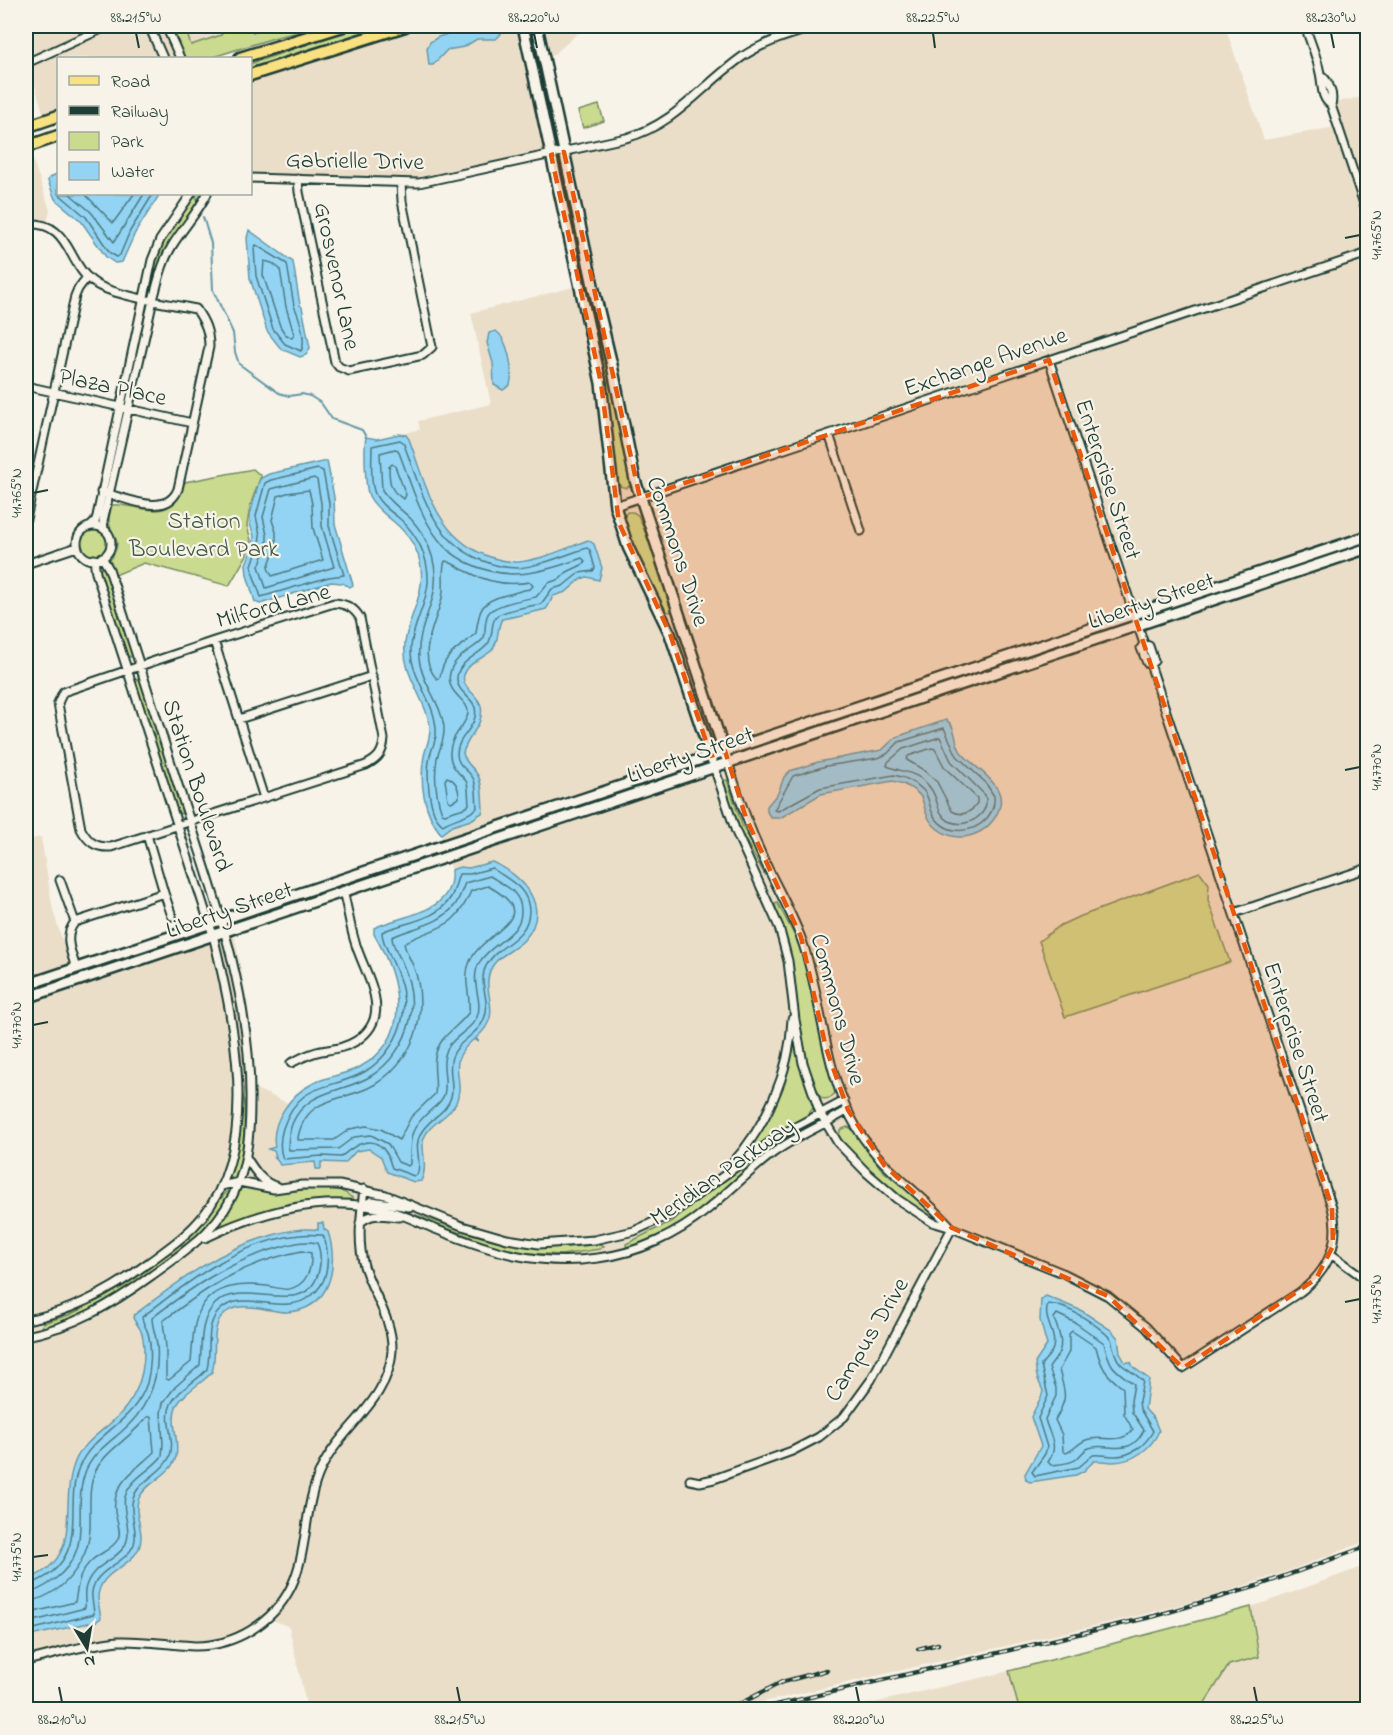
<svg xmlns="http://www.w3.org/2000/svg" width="1393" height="1735" font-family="'Indie Flower',sans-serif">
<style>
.built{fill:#ebdec9}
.green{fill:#cada8f;stroke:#748c62;stroke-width:1.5}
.water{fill:#93d4f4;stroke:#6598a7;stroke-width:1.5}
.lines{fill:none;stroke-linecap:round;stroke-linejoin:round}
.shore{stroke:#4d7981;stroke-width:1.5}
.stream{stroke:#6598a7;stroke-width:2}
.street-casing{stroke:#1f3d34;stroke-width:11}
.secondary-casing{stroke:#1f3d34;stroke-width:14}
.primary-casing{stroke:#1f3d34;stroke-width:15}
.street{stroke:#f7f3e8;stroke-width:7}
.secondary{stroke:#f7f3e8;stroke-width:9}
.primary{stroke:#f9e181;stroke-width:10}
.rail-casing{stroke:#1f3d34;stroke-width:4.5}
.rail{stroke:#f7f3e8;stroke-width:2;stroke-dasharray:7;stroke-linecap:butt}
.marked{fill:#e8590c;fill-opacity:0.2;stroke:#e8590c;stroke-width:4.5;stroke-dasharray:12 8;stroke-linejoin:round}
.ticks{fill:none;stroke:#1f3d34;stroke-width:2}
.labels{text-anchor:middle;stroke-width:4.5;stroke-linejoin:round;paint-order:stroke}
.street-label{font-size:24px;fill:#1f3d34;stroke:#f7f3e8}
.park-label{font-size:24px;fill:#415c46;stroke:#f7f3e8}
.neatline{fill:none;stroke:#1f3d34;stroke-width:2}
.ticks-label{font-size:15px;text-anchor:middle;fill:#1f3d34}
</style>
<rect width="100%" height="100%" fill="#f7f3e8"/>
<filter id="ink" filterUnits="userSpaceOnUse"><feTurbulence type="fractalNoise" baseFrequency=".0167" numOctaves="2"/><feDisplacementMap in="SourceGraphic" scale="12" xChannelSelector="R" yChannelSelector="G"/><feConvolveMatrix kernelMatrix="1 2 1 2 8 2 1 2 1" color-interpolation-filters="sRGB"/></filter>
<g filter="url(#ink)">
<path class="built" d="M26,26H324L277,37L210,58H58V111L44,116L26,56Z
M430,26H518L522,54L529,84L537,107L548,157L398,185L251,178L250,80L381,38Z
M541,26H602L577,34L550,58Z
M823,26H1225L1264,140L1336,127L1328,104L1367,96V1541L1283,1573L1216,1595L1146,1614L733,1709H307L289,1627L273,1620L236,1644L211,1650L195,1651L125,1646L82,1653L26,1667V1557L28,1555L26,1543V840L41,837L53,910L73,976L232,923L248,1006L256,1089L297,1107L374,1076L464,912L441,834L452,826L471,820L482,813L476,772L467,763L463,753L473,731L477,696L466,686L463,677L469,667L487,654L495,645L502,619L527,612L539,611L548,607L553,596L556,593L566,592L581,579L592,578L596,580L602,568L594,544L574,546L533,559L506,561L478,552L460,542L447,529L433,503L409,439L403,434L420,429L418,421L491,404L471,313L577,286L597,380L616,368L568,152L654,129L736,63L778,40Z
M30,151L50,210L47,223L26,220V152Z
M1367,1565V1709L843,1710L1001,1673L1213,1619L1269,1601Z"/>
<path class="green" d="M170,26H198L186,31L191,45L221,35L228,26H246L247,29L252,27L253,32L278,26H324L277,37L210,58H184Z
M360,26H388L251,70L250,64Z
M526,26H531L558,138L556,139L542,92Z
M599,105L604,121L583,128L578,111Z
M195,194H203L153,290L150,291L149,289L157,254L164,239Z
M591,308L600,344L607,361L632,481L631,485L626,488L620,486L618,483L608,404L588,309Z
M253,469L261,476L250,506L247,526L251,540L247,555L229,586L144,563L115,575L110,560C126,537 109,538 109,519C109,515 111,509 112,505C132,502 161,521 176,500C180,495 182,487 185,482Z
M627,512H633L638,515L656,558L673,608L671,612L666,611C659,596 650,582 642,568C632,553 628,535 623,518Z
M81 543a13 13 0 1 1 26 0a13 13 0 1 1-26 0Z
M1367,539V545L1153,616V615L1183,605L1215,590Z
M103,567L106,570L133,655L130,657L127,655L100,574V570Z
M1116,623V625L1085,636L1052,650L738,755V754L781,739L813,725Z
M138,678L141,679L182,809L181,814L177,812L135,683Z
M705,762L664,777L630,792L238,923L374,872Z
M725,780H727L742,825L767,873L765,875L737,825L723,783Z
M1200,872L1209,884L1208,900L1230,962L1065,1017L1039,941L1061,925L1076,918Z
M777,902L802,950L823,1047L835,1086V1093L830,1098L824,1099L817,1095L809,1068L799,1023L793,965L789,945L775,905Z
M794,1047H796L812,1102L813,1108L808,1115L752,1149L751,1148L777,1100Z
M242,1092C247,1109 244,1164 234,1179L229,1177L238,1142L240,1098Z
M810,1123H812L811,1127C794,1137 775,1146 760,1159C731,1183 665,1251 626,1246V1244L672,1221L728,1176L777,1141Z
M847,1127L851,1128L882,1170L935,1214L936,1217L932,1218C898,1196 863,1171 839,1138L840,1130Z
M245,1185C254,1187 263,1192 272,1193C300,1194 337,1176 357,1203L274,1209L238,1220L218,1228L241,1187Z
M229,1189L231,1190C224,1203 217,1217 206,1228C183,1253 75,1330 42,1327L43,1323L69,1315L108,1295L134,1279L187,1238Z
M370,1204C411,1210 447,1227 485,1238C523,1249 561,1249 600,1244L604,1246L600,1249L561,1255L512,1252L411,1215Z
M1251,1607L1259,1657L1229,1665L1201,1709H1019L1009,1671Z"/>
<path class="water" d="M475,26H496L501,34L496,39H477L464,47L447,50L433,65H429L427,48L430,42L438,37Z
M58,173V194H159L158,197L135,233L122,262L115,263L106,257L81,221L55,199L48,181L49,178Z
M249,230L293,262L300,305L302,307L310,348L306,355L300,357L281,349L267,331L250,278L247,238Z
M496,331C508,339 514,371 510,385L503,390L494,385L493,363L487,343L489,333Z
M399,434L406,435L409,439C426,485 436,536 485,555C495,559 506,562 517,562C541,560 565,549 588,540L594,544L602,568L599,580L587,577L581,579L566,592L553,596C551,600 549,606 546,609C544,610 507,618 502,619C496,629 500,640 492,650C483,659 468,662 464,675C460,687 479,695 481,706C485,725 467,736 463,753C465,763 472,766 477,774C483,783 482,798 483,809L482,813L471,820L452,826L441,834C424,813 419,783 424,756C427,743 432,735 429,721C422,693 402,673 405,643C408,617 425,595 421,568C419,550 408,534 394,522C385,515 374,506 369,496C365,487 364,447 366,437L377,439Z
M327,461L334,497L335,524L353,585L350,587L342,583L331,582L260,604L255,602L247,575L246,564L253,546L254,536L250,524V515L259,481L261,478L269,474Z
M946,720C957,726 954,743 961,752C977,772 1016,787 994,819C987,829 977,835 964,837C948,838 933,829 927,815C924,809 924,802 921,797C915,789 903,783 893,781L821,794L780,818H771L767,812V806L778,793L784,777L790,771L818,762L882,750L896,737Z
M492,862C523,875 553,908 524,940C513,952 496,955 490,971C481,995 505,1013 476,1038L479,1042L474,1039C443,1065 467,1076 456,1103C449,1118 426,1124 423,1142C422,1153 428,1168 421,1181L414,1182L387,1172L381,1157L369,1149L356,1151L345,1163L321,1162V1169H316L315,1162L280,1165L276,1158L274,1157L276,1156L274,1151L268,1149L275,1147C270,1122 291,1094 312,1084C327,1076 345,1075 360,1067C415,1037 399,977 374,934V928C403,914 455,914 451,870L460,867L469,868Z
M318,1223H323L324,1229L328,1232C339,1265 331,1310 287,1312C267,1312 241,1299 224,1314C209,1328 218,1354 212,1372C202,1384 183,1392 176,1407C170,1422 180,1441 176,1457C171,1476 147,1481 139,1498C132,1514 146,1531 139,1548C131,1567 104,1570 99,1591C96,1599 100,1610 101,1618L97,1621L26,1637V1580C88,1558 56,1505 76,1459C84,1443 101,1432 114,1420C135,1401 144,1379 144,1352C144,1345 144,1336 140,1329C138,1325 135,1322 133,1318L134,1315C178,1282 219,1249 273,1235C288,1231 303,1227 318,1230Z
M1046,1296L1082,1311L1111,1330L1118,1338L1120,1353L1125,1362H1131L1133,1367L1149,1379L1145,1409L1154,1419L1159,1431C1151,1449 1133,1462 1113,1462C1106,1462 1101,1460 1094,1461L1084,1471L1076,1475L1030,1482L1026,1480L1025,1474L1041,1446L1031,1417L1042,1395L1043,1391L1037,1377L1035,1363L1047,1345L1040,1320L1041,1299Z"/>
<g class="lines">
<path class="shore" d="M59,194L86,217L110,253L117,257L120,255L130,231L153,194
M70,194L91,212L114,242L144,194
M85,194L113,223L134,194
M256,245L287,264L294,306C299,316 307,341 301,351L285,344L273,329L256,276L254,248Z
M264,261L272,263L280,269L286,307L294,334L292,338L285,334L280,326L263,275Z
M400,440L403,442C421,488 431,540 481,560C493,565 505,568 517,568C541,566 564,555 587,548L590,550L595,568L593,571L579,573L563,586L552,589L541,604C533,606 502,610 497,616C489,623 495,636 487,645C478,656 458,661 457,678C456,695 480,698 475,717C472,731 457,738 457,754C457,767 470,770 474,780C477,789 476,799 477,808C468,817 453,818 443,825C428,815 426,773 430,756C432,747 437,740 436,730C435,700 410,678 411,648C412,625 427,605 428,582C429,557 417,534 399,518C390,511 378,503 374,491C370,478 372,460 372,446Z
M395,449L398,450C410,480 418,513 438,539C445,549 455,556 466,562C507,583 541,573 582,558L585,561L584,564L567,572L560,579L548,583L536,597C525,599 494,604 488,614C484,622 486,630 484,638C473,651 454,655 450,673C445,694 469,699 468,713C467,725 449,736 450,754C450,767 459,772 466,781C469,786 468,797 469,804L467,807L445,814L442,813C436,796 434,776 437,758C440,747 445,739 444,727C441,702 421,682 419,658C417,638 426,619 432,600C441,572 431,541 411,519C401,509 390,502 382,490L380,453Z
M392,464L395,466L406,495L404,499C390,492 389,482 389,467Z
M318,469L323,471L329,503V526L344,575L329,577L261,597L253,574L252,565L259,546L260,535L256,516L265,483L271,480Z
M314,478L317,480L321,503L322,526L334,567L266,588L259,566L267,547V535L263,517L271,489Z
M309,490L312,504L313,528L323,560L272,576L268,568L276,545V532L272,520L278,496L287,493Z
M445,561C452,562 459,568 466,571C486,582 507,586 530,582L533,586L530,589C522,590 515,593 506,595C481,601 479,609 476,633C460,649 444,652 440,677L437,679C415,656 436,623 442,598C445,586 441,571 445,561Z
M944,728L957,756L985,782L994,796C995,805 993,811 987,818C973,834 947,836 934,816C929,808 930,797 923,790C915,782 905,777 894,775L820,788L778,811L774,810L793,776L826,766L878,758L887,754L899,742Z
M940,737L951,761L985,795C992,814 966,830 949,821C936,813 939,800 931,789C919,771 903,773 887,766L888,762L903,749Z
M932,748L935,749L945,768L977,798V803C971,813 962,817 952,811L937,782L922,769L907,760L908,756Z
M447,777C456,780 459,789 459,798L451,802L448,800L445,780Z
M492,868C508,880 528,887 529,910C529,940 498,943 486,966C477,983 492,1002 484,1019C478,1035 458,1040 452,1057C447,1070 455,1084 451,1097C447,1113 426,1120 420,1135C413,1149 423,1162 417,1175L414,1176L392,1168C390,1163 389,1158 387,1154C374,1132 354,1145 341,1157L322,1156L283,1159C279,1149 280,1138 283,1128C300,1079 330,1092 366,1071C383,1060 395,1043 401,1024C408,1001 401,979 391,958C387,949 382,941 382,932C404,922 437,921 451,897C455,890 456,882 459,874H470Z
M490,876C504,885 522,892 521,912C521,936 490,943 479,963C469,982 484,1001 477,1017C472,1029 456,1035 449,1046C438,1064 449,1078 444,1095C442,1101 437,1105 432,1109C409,1129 410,1136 410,1164L408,1166L398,1162L388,1144L371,1135L354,1137L338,1149L289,1150C287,1141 289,1133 292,1124C306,1089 344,1093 371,1076C390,1064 405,1043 410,1020C414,1000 410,980 402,962C398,954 392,945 392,937C413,927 440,925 455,905C460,898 462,890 465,883Z
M488,886C547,918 484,930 470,961C462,979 471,994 469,1012C458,1028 439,1035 435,1057C433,1069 437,1082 435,1094L411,1117L399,1140L381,1129L366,1126L350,1129L334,1140H298C298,1135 299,1132 301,1127C312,1096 349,1100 374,1085C397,1071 416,1045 419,1018C421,1001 420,984 414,968C411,960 405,951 404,943C437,925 454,932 471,891Z
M302,1251L311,1253C312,1269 307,1285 289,1289C282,1290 274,1287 267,1286C243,1283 213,1285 201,1308C192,1325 193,1343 191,1362L169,1380L166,1379V1347L163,1321C209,1286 244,1262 302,1251Z
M1048,1304C1068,1305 1098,1325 1111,1339C1119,1373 1122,1361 1143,1381L1139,1401L1140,1409L1153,1431C1145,1446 1130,1457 1113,1456C1106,1456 1100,1454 1093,1455L1079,1467L1035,1476L1032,1472L1045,1454L1047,1447L1038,1418L1048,1396L1041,1365C1045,1359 1051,1355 1053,1348C1057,1332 1042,1320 1048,1304Z
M1057,1314L1076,1323L1104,1343C1111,1370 1113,1368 1134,1384L1131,1401L1132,1412L1144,1430C1129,1460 1108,1441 1089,1448C1082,1451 1080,1457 1075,1460C1069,1464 1058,1464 1051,1465L1048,1462C1060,1445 1049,1436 1045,1419L1056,1396V1388L1049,1368C1051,1364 1055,1361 1057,1356C1065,1343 1058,1331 1054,1318Z
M1072,1331L1096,1347C1101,1368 1106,1375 1123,1388L1124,1414L1133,1430C1119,1446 1103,1434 1086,1440C1078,1443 1074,1450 1066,1453L1063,1451L1062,1435L1055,1420C1069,1396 1065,1394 1059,1370L1069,1352V1334Z
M26,1585C35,1584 42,1579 50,1574C87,1544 64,1505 79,1467C93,1433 134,1423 147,1383C151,1368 152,1348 148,1333C146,1327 142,1322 142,1317C189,1281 239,1241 300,1235C308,1234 316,1235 323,1235C328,1248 329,1262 325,1276C323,1284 318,1290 312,1295C283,1319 244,1286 219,1311C204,1326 212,1350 207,1369C197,1382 179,1388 171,1404C163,1421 177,1441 169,1458C161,1475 138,1480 133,1499C128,1514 139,1529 134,1544C126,1565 95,1568 92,1592C91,1599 94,1607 94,1614L26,1631
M26,1593C36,1592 46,1586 54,1580C97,1547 70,1510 86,1470C93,1454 107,1444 120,1433C147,1410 160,1380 157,1345C156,1336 152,1326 152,1318C192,1287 231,1260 281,1247C293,1243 305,1240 317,1243C321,1252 321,1261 319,1270C307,1323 245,1275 215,1304C199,1320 202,1345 200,1365L175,1387L163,1403L161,1413L163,1444L162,1456C151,1471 131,1477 125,1497C121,1513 134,1532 124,1547C113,1563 93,1564 86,1586C83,1594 86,1601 85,1608L26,1623
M26,1602C38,1601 49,1595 59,1588C77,1573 89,1552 90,1529C91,1508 87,1489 96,1470C106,1450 133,1436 147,1417H151L154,1452C137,1469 111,1483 115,1512C116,1520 122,1532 118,1539C113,1549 100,1553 92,1560C78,1573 78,1585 75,1602L26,1614"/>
<path class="stream" d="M195,194L199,202
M203,217L211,243L213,290L233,333L235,352L239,364L279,393L289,396L302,394L310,396L321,403L332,419L362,430L366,437"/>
<g class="street-casing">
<path id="street" d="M149,26L163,58
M166,26L180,58
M1305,26C1310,41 1317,57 1320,73C1323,85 1320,97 1331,105
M31,61L108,26
M1321,75C1329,81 1334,95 1331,105L1368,216
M250,178L419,183L626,138C676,124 701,86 742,57C765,41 792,34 818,26
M298,179L299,192L335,362L339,367L349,371L423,355L432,347L402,201L401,183
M26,224C73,221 65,265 96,284C115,296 171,304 196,309C205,322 209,331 209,347L178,489C167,519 124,497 101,492
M26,386L192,423
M829,434L861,531
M615,506L1368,253
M26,519L75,296L78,289L87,277
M91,526L95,522L97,516L152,260L160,240L191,194
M77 543a17 17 0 1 1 34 0a17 17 0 1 1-34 0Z
M104,529L103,521L153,300C158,282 162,262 172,246C183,228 198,212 207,194
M26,564L77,547
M334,603C347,604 354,608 360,618L384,739C383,753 378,759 366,765L111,847C96,848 88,842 81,829L59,709L58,703L63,692L214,641Z
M214,641L264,798
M1144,644L1149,646L1154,661L1150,664
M239,719L372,676
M728,762C738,795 749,828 764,860C776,886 791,911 801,938C824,1001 822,1071 858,1130C884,1172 921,1192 952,1228
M714,767L736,832L779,927L788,961L795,1020L803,1063L820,1113L838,1143L866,1172L897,1199L932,1222L952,1228L1065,1274L1108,1296L1146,1327L1183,1368L1300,1292C1329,1271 1341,1241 1332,1207L1150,664L1147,663L1141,648L1144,644L1049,360
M60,880L75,922
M164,893L172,916
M1234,913L1368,868
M76,968C71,952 63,936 75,922L164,893L147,835
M291,1063C301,1058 310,1053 321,1051C333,1049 345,1048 356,1041C395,1016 366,977 356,945C350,928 348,909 343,891
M246,1157C254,1170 262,1183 278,1187
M730,1166C766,1127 790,1073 792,1019
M221,1186L239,1182L274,1189L302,1185H339L386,1195L462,1226L507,1239L539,1244L594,1240L634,1231L671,1214L780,1135L844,1101
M364,1205L372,1201L409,1207
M360,1223C372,1211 384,1216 400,1217
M205,1238C261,1211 327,1193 389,1211C405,1215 420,1223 435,1229C490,1251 538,1267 598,1258C638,1253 677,1235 708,1209C730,1191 750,1170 773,1153C796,1136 824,1125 848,1110
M1331,1254L1368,1281
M26,1320C71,1312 111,1291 148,1263C167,1249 188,1235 203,1216C262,1143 233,1018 213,935L96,573L94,559
M26,1336C74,1327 112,1304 151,1276C190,1248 222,1227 239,1181C248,1157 250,1130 250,1104C252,993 211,886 177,782C154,711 131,640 109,569L102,557
M690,1480L700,1482L714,1479L792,1451L819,1437L844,1417L871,1380L952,1228
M26,1661C56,1654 87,1644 118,1641C144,1640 170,1645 195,1646C235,1646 273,1623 291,1587C309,1550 303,1507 321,1469C341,1427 389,1401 392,1351C393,1319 373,1295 364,1266C357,1240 361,1215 364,1189"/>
</g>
<g class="secondary-casing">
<path id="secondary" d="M523,26L601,383L615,506L628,547L670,634L712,760
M537,26L594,290L612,365L635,480L726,757
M26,985L1368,536
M26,998L1368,548"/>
</g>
<g class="primary-casing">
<path id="primary" d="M240,58L343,26
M250,75L405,26
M26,127L58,116
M26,147L58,136"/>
</g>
<use href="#street" class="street"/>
<use href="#secondary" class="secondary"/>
<use href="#primary" class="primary"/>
<g class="rail-casing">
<path id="rail" d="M918,1649L938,1644
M728,1710L782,1682L827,1670
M755,1710L1155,1616L1257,1586L1368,1546"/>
</g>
<use href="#rail" class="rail"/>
</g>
</g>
<path class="marked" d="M564,152L640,498L1049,360L1332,1207L1333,1246L1316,1279L1183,1368L1108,1296L952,1228L884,1165L848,1110L826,1048L801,937L746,818L725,751L711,756L670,634L619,523L601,383L551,155Z"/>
<path class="ticks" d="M136,33L139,48M534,33L537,48M933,33L935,48M1331,33L1334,48M1345,238L1360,235M33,493L48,490M1345,770L1360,767M33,1025L48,1022M1345,1302L1360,1299M33,1557L48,1555M59,1687L62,1702M457,1687L460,1702M856,1687L859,1702M1254,1687L1257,1702"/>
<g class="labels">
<g class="street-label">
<text transform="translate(355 160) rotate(1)" y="8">Gabrielle Drive</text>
<text transform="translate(338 276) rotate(78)" y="8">Grosvenor Lane</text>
<text transform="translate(985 361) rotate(-19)" y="8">Exchange Avenue</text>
<text transform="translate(113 386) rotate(12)" y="8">Plaza Place</text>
<text transform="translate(1109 479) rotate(72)" y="8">Enterprise Street</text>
<text transform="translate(679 551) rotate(72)" y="8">Commons Drive</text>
<text transform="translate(1151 600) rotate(-19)" y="8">Liberty Street</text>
<text transform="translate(273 605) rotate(-15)" y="8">Milford Lane</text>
<text transform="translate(690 754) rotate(-19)" y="8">Liberty Street</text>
<text transform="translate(198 785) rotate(72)" y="8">Station Boulevard</text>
<text transform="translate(229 909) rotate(-19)" y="8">Liberty Street</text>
<text transform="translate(839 1009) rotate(75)" y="8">Commons Drive</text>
<text transform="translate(1297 1042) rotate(72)" y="8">Enterprise Street</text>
<text transform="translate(722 1171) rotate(-35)" y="8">Meridian Parkway</text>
<text transform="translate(866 1339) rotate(-59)" y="8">Campus Drive</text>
</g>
<g class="park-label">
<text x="204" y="528">Station<tspan x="204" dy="28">Boulevard Park</tspan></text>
</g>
</g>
<rect width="1393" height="1735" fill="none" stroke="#f7f3e8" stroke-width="66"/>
<rect x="57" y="57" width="195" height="138" fill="#f7f3e8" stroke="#a1aaa0" stroke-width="1.5"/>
<rect x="69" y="76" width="30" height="9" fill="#f9e181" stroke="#a1aaa0" stroke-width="1.5"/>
<text x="111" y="87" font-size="18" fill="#1f3d34">Road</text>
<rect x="69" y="106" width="30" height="9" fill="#1f3d34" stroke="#a1aaa0" stroke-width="1.5"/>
<text x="111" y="117" font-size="18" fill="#1f3d34">Railway</text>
<rect x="69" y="132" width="30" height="18" fill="#cada8f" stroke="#a1aaa0" stroke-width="1.5"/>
<text x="111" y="147" font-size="18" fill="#1f3d34">Park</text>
<rect x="69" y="162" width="30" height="18" fill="#93d4f4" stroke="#a1aaa0" stroke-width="1.5"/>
<text x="111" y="177" font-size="18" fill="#1f3d34">Water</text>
<g transform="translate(87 1648) rotate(169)" stroke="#f7f3e8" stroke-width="4.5" paint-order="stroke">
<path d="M0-4.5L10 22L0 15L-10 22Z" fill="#1f3d34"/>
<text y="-9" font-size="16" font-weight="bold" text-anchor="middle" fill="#1f3d34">N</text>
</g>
<rect x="33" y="33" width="1327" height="1669" class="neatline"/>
<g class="ticks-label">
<text x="136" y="22">88.215°W</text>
<text x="534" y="22">88.220°W</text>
<text x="933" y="22">88.225°W</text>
<text x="1331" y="22">88.230°W</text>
<text transform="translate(1376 235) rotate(-90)" y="5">41.765°N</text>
<text transform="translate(16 493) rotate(-90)" y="5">41.765°N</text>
<text transform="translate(1376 767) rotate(-90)" y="5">41.770°N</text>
<text transform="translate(16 1025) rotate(-90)" y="5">41.770°N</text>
<text transform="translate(1376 1299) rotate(-90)" y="5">41.775°N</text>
<text transform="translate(16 1557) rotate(-90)" y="5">41.775°N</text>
<text x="62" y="1724">88.210°W</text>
<text x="460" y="1724">88.215°W</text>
<text x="859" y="1724">88.220°W</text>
<text x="1257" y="1724">88.225°W</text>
</g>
</svg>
